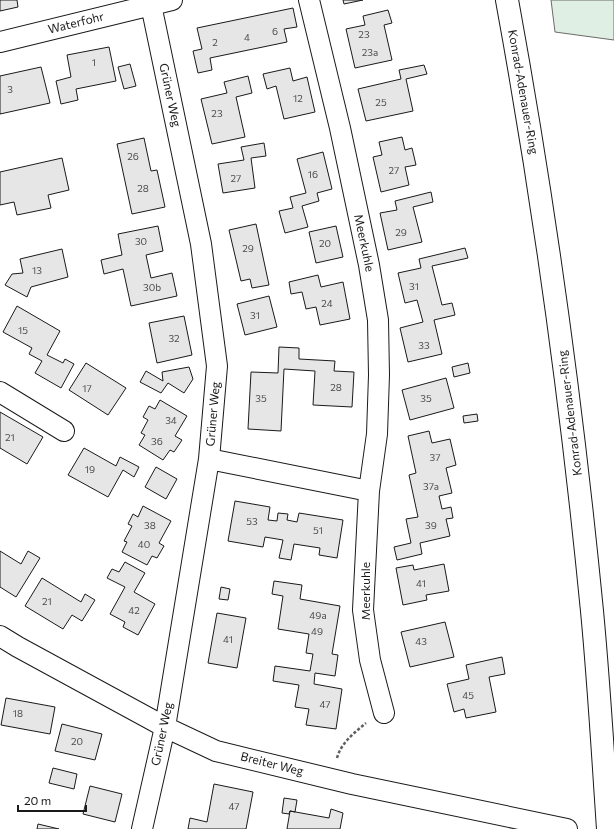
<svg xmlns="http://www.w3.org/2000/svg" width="614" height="829" font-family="Commissioner,sans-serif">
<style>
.green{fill:#e0efe3;stroke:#6a6a6a}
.building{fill:#e6e6e6;stroke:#1a1a1a}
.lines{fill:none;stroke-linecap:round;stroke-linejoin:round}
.street-casing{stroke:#1a1a1a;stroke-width:22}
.primary-casing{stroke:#1a1a1a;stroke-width:24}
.path{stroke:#5f5f5f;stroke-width:2.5;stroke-dasharray:3 2;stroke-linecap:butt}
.street{stroke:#fff;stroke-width:20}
.primary{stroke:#fff;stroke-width:22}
.labels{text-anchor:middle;stroke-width:3;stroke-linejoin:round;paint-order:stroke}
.number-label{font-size:10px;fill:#4d4d4d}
.street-label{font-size:12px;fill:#1a1a1a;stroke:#fff}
</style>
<rect width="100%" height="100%" fill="#fff"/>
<path class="green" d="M551,0H614V40L555,32Z"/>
<path class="building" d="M0,0H17L18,7L0,11Z
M343,0H363L344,4Z
M293,8L297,27L284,29L287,42L210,58L212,70L198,73L193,51L202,49L197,28Z
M388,10L392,23L384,25L392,60L355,68L346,29L365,25L363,16Z
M109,47L116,81L76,89L78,100L61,104L56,81L71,77L67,55Z
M130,64L136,86L124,89L118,67Z
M424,65L427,74L406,79L413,111L366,121L358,89L401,79L399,70Z
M41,67L50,103L0,114V76Z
M290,68L293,81L307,77L315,112L284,119L276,86L267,89L263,74Z
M248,76L252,93L236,97L245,137L212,144L201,99L227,93L224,82Z
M402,137L405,150L412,148L416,165L405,167L409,185L381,192L373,157L382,155L379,142Z
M144,138L151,171L157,170L165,207L132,214L117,144Z
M264,143L266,156L251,158L255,188L223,193L218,164L244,160L241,147Z
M323,152L332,189L317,193L319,201L302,206L308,227L285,233L279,211L293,208L290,197L306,193L297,159Z
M62,158L69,190L48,195L51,208L17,215L14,202L0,205V172Z
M431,192L433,202L413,207L422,242L388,250L380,213L397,210L395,201Z
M256,224L269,285L252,288L250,279L241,281L229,230Z
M158,226L163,251L146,255L151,278L172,273L177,296L131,306L123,269L104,274L101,260L122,255L118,234Z
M336,226L343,257L316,263L309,232Z
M465,248L468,258L432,266L442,305L452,303L455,315L434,320L442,354L408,362L400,328L423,322L417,300L405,303L398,273L421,268L419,259Z
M62,249L68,277L31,287L27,297L5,285L12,274L23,273L20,259Z
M318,275L321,287L343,282L350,319L320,325L316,307L306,309L302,292L291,294L289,282Z
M269,296L277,327L245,335L237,304Z
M17,306L60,331L47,355L63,363L65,359L74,364L61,388L35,373L42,361L29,354L32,348L3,332Z
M184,316L192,355L157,363L149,323Z
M279,347L299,348V359L335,361L334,371L354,372L352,407L313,405L315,371L284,369L281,431L248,429L251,372L278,373Z
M86,363L126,388L108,415L69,390Z
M468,363L470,373L454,377L452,367Z
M189,367L193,379L184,393L168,383L161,393L140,382L146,371L163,381L162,372Z
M446,378L454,408L410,420L402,390Z
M160,400L187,416L175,436L182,440L174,452L170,450L163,460L139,445L145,435L141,433L148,420L143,417L149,406L155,409Z
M0,412L43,437L27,464L0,448Z
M477,414L478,421L464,423L463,416Z
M429,431L432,443L450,439L456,465L446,468L452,493L439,496L442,509L451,507L453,518L446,519L450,536L420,543L422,554L397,560L394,547L411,543L406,519L418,517L409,475L416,473L408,436Z
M84,448L116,466L120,457L139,467L134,477L123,470L108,497L68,475Z
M156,467L177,479L166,499L145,487Z
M235,501L270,507L268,520L277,521L278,513L288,514L287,520L297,522L299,513L343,520L337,558L319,555L320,548L294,544L291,560L279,558L283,540L265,537L263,547L228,541Z
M143,506L171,521L159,543L164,546L157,558L152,556L147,565L122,552L127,542L124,541L132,526L128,524L133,514L138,517Z
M0,551L21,564L28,551L40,558L16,597L0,587Z
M125,562L145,573L134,592L155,604L138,635L123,627L125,622L110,614L125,587L107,578L112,569L119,572Z
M444,564L449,591L426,595L427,600L403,605L396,568L413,565L414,570Z
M42,578L81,602L85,594L95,600L82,621L72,615L63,629L25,606Z
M274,581L302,585L300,599L340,606L332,654L338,655L335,676L315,673L314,684L342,689L336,729L306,725L309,709L295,707L299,685L273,681L275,666L310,671L313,654L306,653L309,634L278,629L283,596L272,594Z
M221,587L230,589L228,600L219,599Z
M217,613L246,618L237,668L208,663Z
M445,622L454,657L410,667L401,632Z
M502,657L505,674L489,677L496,712L466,718L464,709L454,712L447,684L469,679L466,665Z
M6,698L55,707L50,734L1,725Z
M62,724L102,734L95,760L55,751Z
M53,768L77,774L74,789L49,783Z
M214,784L253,792L246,829H188L190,818L207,822Z
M90,786L122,794L115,822L83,814Z
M284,798L297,800L295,812L290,811L289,814L282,813Z
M331,809L343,813L340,829H287L290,811L329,818Z
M38,824L59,829H37Z"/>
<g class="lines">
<g class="street-casing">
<path id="street" d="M309,0L340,128L369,265L378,320L379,375L377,434L369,491L363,610L370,660L384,713
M0,42L172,0
M0,392L64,431
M209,459L369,491
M0,636L18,647L165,727L216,751L352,784L567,829
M142,829L165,727L209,459L217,366L201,244L150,0"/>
</g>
<g class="primary-casing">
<path id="primary" d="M507,0C544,202 572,406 592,611C599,684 603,756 608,829"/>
</g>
<path class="path" d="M337,758C341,743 354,733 366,723"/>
<use href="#street" class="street"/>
<use href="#primary" class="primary"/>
</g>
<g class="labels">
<g class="number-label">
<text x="275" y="35">6</text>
<text x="364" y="38">23</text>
<text x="247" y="41">4</text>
<text x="215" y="46">2</text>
<text x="370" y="56">23a</text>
<text x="94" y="66">1</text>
<text x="10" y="93">3</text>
<text x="298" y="102">12</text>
<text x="381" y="106">25</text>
<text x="217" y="117">23</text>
<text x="133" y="160">26</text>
<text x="394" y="174">27</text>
<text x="313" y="178">16</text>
<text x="236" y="182">27</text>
<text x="143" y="192">28</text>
<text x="401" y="236">29</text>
<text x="141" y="245">30</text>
<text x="325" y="247">20</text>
<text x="248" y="252">29</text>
<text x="37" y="274">13</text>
<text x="414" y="290">31</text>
<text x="152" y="291">30b</text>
<text x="327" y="307">24</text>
<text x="255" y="319">31</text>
<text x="23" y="334">15</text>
<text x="174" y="342">32</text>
<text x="424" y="349">33</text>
<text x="336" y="391">28</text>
<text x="87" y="392">17</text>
<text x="261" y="402">35</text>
<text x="426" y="402">35</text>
<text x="171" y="424">34</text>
<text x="10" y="441">21</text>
<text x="157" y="445">36</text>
<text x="435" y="461">37</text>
<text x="90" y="473">19</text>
<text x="431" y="490">37a</text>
<text x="252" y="525">53</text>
<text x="150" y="529">38</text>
<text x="431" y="529">39</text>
<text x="318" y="534">51</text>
<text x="144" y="548">40</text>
<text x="421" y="587">41</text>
<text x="47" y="605">21</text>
<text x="134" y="614">42</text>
<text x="318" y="619">49a</text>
<text x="317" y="635">49</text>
<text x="228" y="643">41</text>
<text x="421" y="645">43</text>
<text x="468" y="699">45</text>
<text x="325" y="708">47</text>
<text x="18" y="717">18</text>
<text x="77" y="745">20</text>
<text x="234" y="810">47</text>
</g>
<g class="street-label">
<text transform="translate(76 23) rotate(-14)" y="4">Waterfohr</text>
<text transform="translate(523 92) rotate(80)" y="4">Konrad-Adenauer-Ring</text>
<text transform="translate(170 95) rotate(78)" y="4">Grüner Weg</text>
<text transform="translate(364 243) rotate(78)" y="4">Meerkuhle</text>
<text transform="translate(570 413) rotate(-97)" y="4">Konrad-Adenauer-Ring</text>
<text transform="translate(213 414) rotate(-85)" y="4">Grüner Weg</text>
<text transform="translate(366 591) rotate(-90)" y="4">Meerkuhle</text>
<text transform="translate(162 734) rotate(-78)" y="4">Grüner Weg</text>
<text transform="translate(272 764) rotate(14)" y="4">Breiter Weg</text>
</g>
</g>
<path d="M18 805v6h68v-6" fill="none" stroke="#1a1a1a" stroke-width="2"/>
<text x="24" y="805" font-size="12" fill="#1a1a1a" stroke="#ffffff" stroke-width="3" paint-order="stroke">20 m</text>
</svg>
